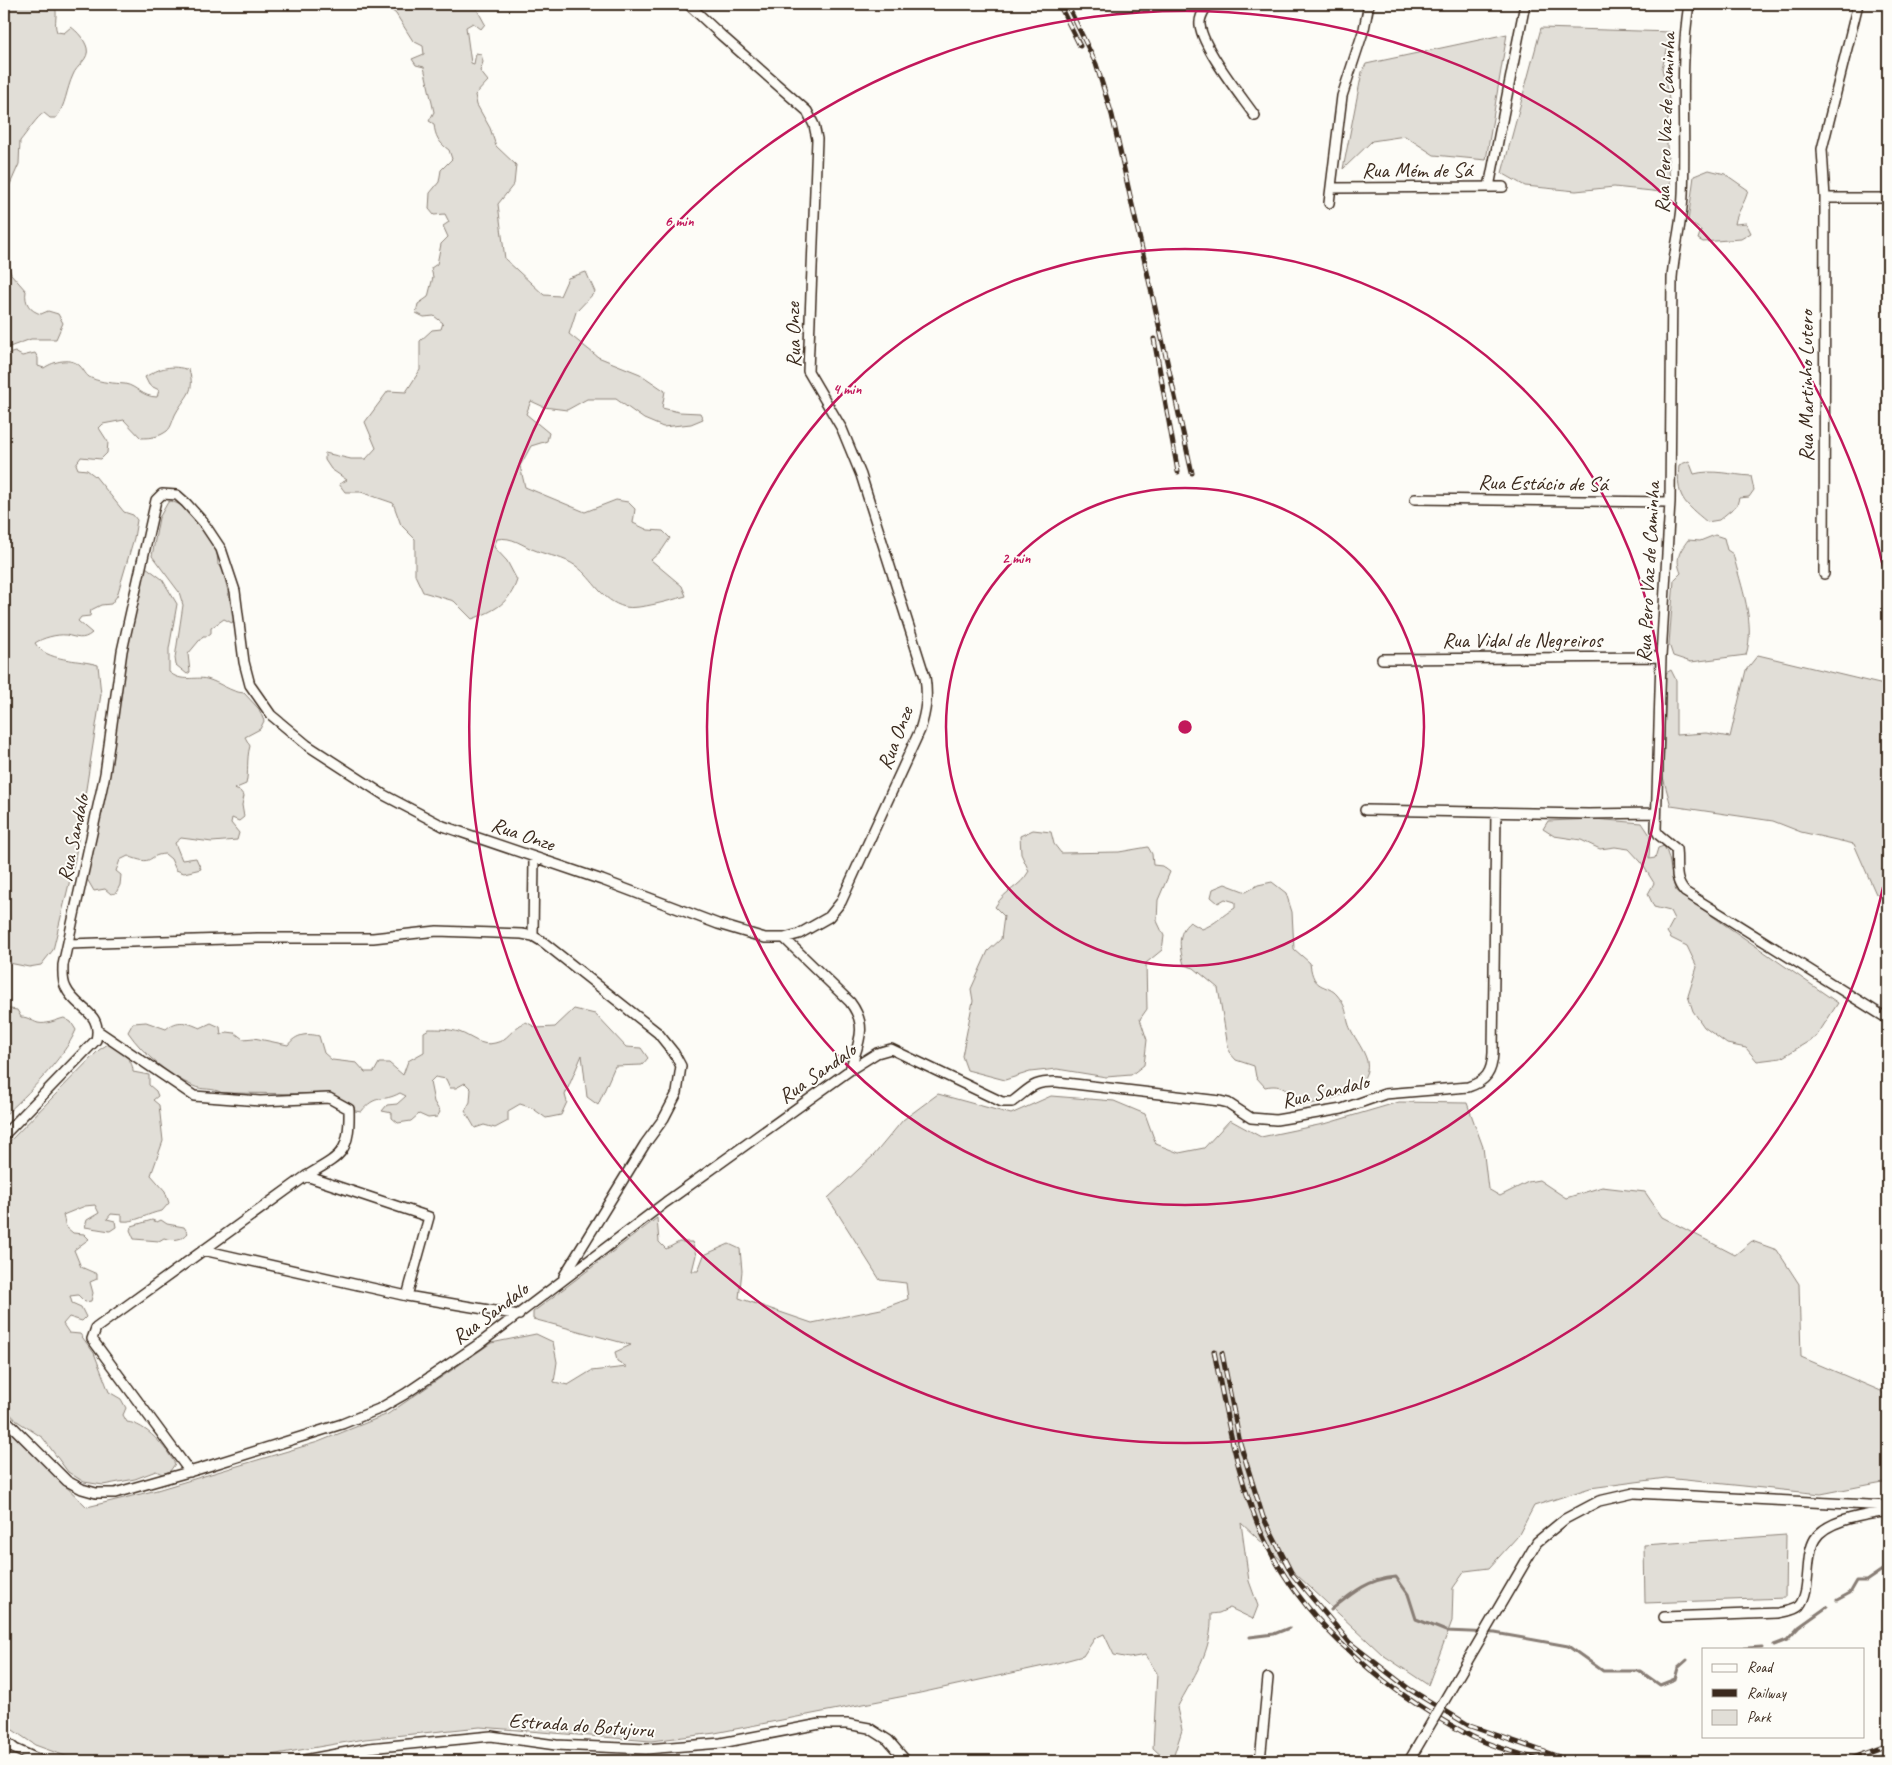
<svg xmlns="http://www.w3.org/2000/svg" width="1892" height="1765" font-family="Caveat,sans-serif">
<style>
.green{fill:#e1ded7;stroke:#8e847a}
.lines{fill:none;stroke-linecap:round;stroke-linejoin:round}
.stream{stroke:#887d74;stroke-width:3}
.minor-casing{stroke:#3b2a1e;stroke-width:12}
.minor{stroke:#fdfcf7;stroke-width:9}
.rail-casing{stroke:#3b2a1e;stroke-width:5}
.rail{stroke:#fdfcf7;stroke-width:3;stroke-dasharray:9;stroke-linecap:butt}
.minor-bridge-casing{stroke:#3b2a1e;stroke-width:12;stroke-linecap:butt}
.minor-bridge{stroke:#fdfcf7;stroke-width:9}
.ring{fill:none;stroke:#c2185b;stroke-width:2.5}
.labels{text-anchor:middle;stroke-width:4;stroke-linejoin:round;paint-order:stroke}
.street-label{font-size:21px;fill:#3b2a1e;stroke:#fdfcf7}
.centre{fill:#c2185b;stroke:#fdfcf7;stroke-width:2.5}
.ring-label{font-size:15px;text-anchor:middle;font-weight:bold;fill:#c2185b;stroke:#fdfcf7;stroke-width:4;stroke-linejoin:round;paint-order:stroke}
</style>
<rect width="100%" height="100%" fill="#fdfcf7"/>
<filter id="ink" filterUnits="userSpaceOnUse"><feTurbulence type="fractalNoise" baseFrequency=".02" numOctaves="2"/><feDisplacementMap in="SourceGraphic" scale="10" xChannelSelector="R" yChannelSelector="G"/><feConvolveMatrix kernelMatrix="1 2 1 2 8 2 1 2 1" color-interpolation-filters="sRGB"/></filter>
<g filter="url(#ink)">
<path class="green" d="M4,4H54C59,14 53,22 57,32L64,33L71,27C77,31 85,40 87,48C90,59 76,66 73,75C66,90 66,105 56,118H50L44,113C38,115 26,134 20,141L19,164L4,198Z
M384,4H474L485,24L481,29L473,23L466,27L471,63L474,64L476,53L481,54L483,62L480,71L488,81L475,95L477,105L490,128L496,146L516,165L514,184L498,204L505,259L544,295L560,296L568,278L586,272L595,292L576,312L569,334L598,357L640,374L665,391L662,408L679,412L700,413L703,419L691,424L663,427L644,419L616,399H587L567,410L544,407L531,401L526,414L549,433L547,441L531,446L520,466L525,487L585,512L616,500L628,502L635,509L633,523L648,530L663,531L670,538L662,550L651,560L682,586L686,596C672,600 638,610 625,607C600,600 595,580 576,566C563,557 550,556 537,551C522,546 513,536 497,539L494,547L507,561L517,580C510,603 494,611 472,619L454,601L423,592L415,575V539L401,525L393,503L361,492H345L339,484L347,480L331,469L325,460V453L351,459H366L376,448L365,422L388,391L406,392L420,370V341L432,330L441,329L443,323L434,316L424,317L416,313L418,304L428,297L433,277L431,268L437,264L441,244L448,237L443,226L449,222L445,214L434,215L429,209L430,193L439,182L441,170L452,159L449,150C439,143 435,136 434,124L429,121L434,112L424,67L416,65L412,59L424,54L423,46L413,41L396,14Z
M1541,28L1672,32L1662,68L1669,99L1667,145L1671,193L1614,187L1576,191L1525,186L1502,173Z
M1507,34L1486,160L1434,155L1405,136L1372,141L1343,169L1362,72L1366,64Z
M1709,170L1725,174L1748,190C1745,204 1737,211 1735,224L1746,223L1751,233L1741,239L1703,242L1698,239L1701,230L1688,221L1694,176Z
M4,258L7,261L11,274L26,291C24,303 30,311 41,314L48,311L58,314L63,323L56,339H31L4,349Z
M15,352L22,356L35,353L38,358V366L44,368C54,361 71,357 80,366C84,370 86,376 91,378C102,383 114,383 125,384C137,386 142,397 157,397L159,390L149,385L145,377C160,368 171,364 189,370C196,392 186,395 176,413C173,418 172,427 167,431C159,437 151,438 141,438L124,420L103,424L99,428L108,442L107,453L101,459L81,457L76,464L78,469L87,470L95,476L124,512L133,515L137,520L134,538L117,596L111,604L101,605L91,610L90,616L81,617L78,621L92,633C83,641 76,637 66,635C57,634 42,638 35,643C46,662 79,659 98,665L101,694L75,859L53,950L41,965L29,967L4,962V355Z
M1689,461L1694,474C1712,469 1732,475 1751,476L1754,490L1749,497L1739,498L1737,505L1719,520L1707,522C1683,502 1676,497 1679,465Z
M171,501L181,505L211,540L217,553L218,565L223,569L234,619L232,623L224,619L211,628V633L207,636H203L188,654L190,672L187,674L176,665L175,658L183,605L179,592L152,556L159,518L168,502Z
M1715,535L1724,538L1727,550L1733,554C1741,586 1756,623 1746,655L1691,662L1673,656L1669,644L1674,580L1681,573C1675,559 1679,552 1688,540L1700,541Z
M146,567L162,579L177,604L169,649V672C182,683 194,676 207,679C221,683 230,692 244,693L259,709L264,721L260,729L245,737L250,746C246,760 249,772 246,784L234,789L240,791L244,796L242,805L244,817L239,821L232,818L231,823L239,833L237,840L212,842L181,838L175,843L182,860L196,858L201,869L184,873L176,870L171,859L165,854C146,855 155,867 128,856L120,860L116,871L121,875L120,885L116,893L111,894L105,889L94,891L87,879L112,749L125,649L143,568Z
M1758,655L1888,686V901L1876,894L1854,844L1801,832L1773,821L1671,806L1663,777L1666,673L1671,670L1676,680V735L1706,733L1730,737L1746,670Z
M1594,819L1642,823L1650,835L1649,859L1655,858L1658,848L1664,846C1673,862 1669,874 1676,891L1838,1003L1816,1037L1781,1058L1757,1061L1746,1048L1727,1044L1704,1027L1693,1011L1688,996L1697,967L1687,946L1671,938L1667,932L1674,919L1670,911L1654,907L1648,894L1654,883L1641,862L1629,849L1615,847L1600,849L1581,840L1554,836L1543,829L1548,821Z
M1033,830L1051,832L1054,844L1061,853L1119,852L1148,847L1152,854L1153,865L1162,866L1170,872L1158,900L1157,921L1164,936L1162,950L1146,963L1147,1009L1140,1019L1147,1040L1144,1065L1131,1075L1106,1077L1057,1069L1030,1072L1005,1080L967,1070L962,1056L973,1001L971,989L988,951L1001,939L1004,916L995,907C1006,888 1019,889 1029,871L1021,854L1020,836Z
M1272,882L1286,893L1292,912L1294,949L1310,963C1313,992 1327,983 1337,995C1350,1011 1344,1016 1351,1030C1356,1040 1364,1050 1367,1061C1373,1093 1320,1103 1298,1106C1289,1091 1283,1083 1265,1087L1256,1077L1254,1066L1236,1060L1229,1052L1218,988L1194,968L1184,965C1180,949 1176,933 1190,922L1202,929C1216,924 1222,915 1235,908V902L1225,899L1218,903L1211,897L1213,889L1225,884L1246,892L1258,885Z
M4,1008L17,1010L21,1017C29,1017 31,1021 38,1023C46,1025 56,1020 64,1018L71,1022L76,1030C64,1058 27,1095 4,1116Z
M574,1009L595,1014L626,1047L641,1048L648,1058L642,1065L615,1066L598,1105L587,1097L582,1055L565,1095L567,1102L561,1115L546,1118L532,1108L520,1104L508,1111V1121L495,1128L484,1125L475,1128L465,1111L470,1102L471,1089L465,1083L456,1088H450L446,1079L435,1077L430,1082L434,1102L440,1112L437,1117L428,1118L419,1114L411,1121L398,1123L392,1118V1113L382,1111L387,1105L397,1104L406,1096L400,1093C382,1103 376,1093 361,1112L355,1111C346,1099 338,1096 323,1094L222,1093C212,1087 203,1091 193,1086C168,1075 143,1054 128,1032L133,1023L146,1022L166,1029C178,1019 186,1022 200,1028L211,1023L220,1027L221,1035L227,1032L235,1033L243,1039L254,1038L288,1045C296,1034 307,1033 319,1036L324,1053L332,1060L357,1063L365,1072H374L379,1063H389L403,1075L408,1061L424,1052V1032L429,1029C439,1029 449,1029 459,1032C471,1036 481,1047 495,1043C509,1040 510,1029 526,1022L537,1028L555,1027Z
M108,1044C119,1051 133,1057 133,1072L149,1075V1085L156,1091L158,1096L153,1100L159,1105L163,1141L151,1175L165,1191L169,1203L162,1211C148,1213 135,1223 122,1221V1215L111,1214L107,1219L115,1221L116,1227L110,1231L85,1227L87,1220L99,1213L95,1205L85,1206L63,1215L66,1227L73,1233L84,1234L89,1239L74,1250L81,1267L97,1274V1279L90,1282L93,1293L91,1301L85,1302L78,1295L70,1296L72,1303L81,1307L86,1317L82,1321L69,1317L63,1324L69,1333L80,1334L94,1353L109,1392L121,1399L126,1408L123,1415L127,1422C146,1424 166,1447 175,1464L170,1471L162,1474L156,1471L135,1479L103,1485L84,1482L68,1472L43,1438L17,1421L4,1407V1147L99,1050Z
M938,1094L1011,1114L1051,1096L1114,1101L1145,1114L1156,1144L1179,1153L1204,1148L1230,1120L1261,1137L1328,1123L1399,1102L1467,1103L1483,1147L1488,1189L1500,1196L1528,1182L1539,1180L1566,1198L1602,1187L1645,1192L1662,1217L1735,1255L1752,1241L1777,1250L1799,1284L1801,1357L1881,1391L1888,1401V1481L1821,1494L1666,1478L1590,1488L1534,1506L1518,1536L1489,1568L1465,1571L1453,1588L1452,1621L1428,1685L1383,1655L1241,1523L1249,1581L1258,1606L1253,1619L1230,1608L1219,1613L1211,1614C1213,1651 1193,1677 1177,1708L1182,1730L1174,1755L1166,1760L1153,1748L1157,1673L1145,1655L1129,1658L1114,1655L1104,1634L1095,1638L1083,1656L1053,1664L920,1693L715,1733L651,1741L480,1727L365,1739L235,1761H79L35,1745L4,1724V1426L87,1507L157,1490L318,1442L388,1414L491,1343L536,1334L553,1342L557,1362L554,1382L568,1385L591,1371L627,1367L617,1361L615,1352L631,1345L533,1319V1312L657,1218L659,1242L666,1249L679,1242H692L696,1255L692,1271H698L704,1255L729,1244L740,1249L742,1271L739,1298L812,1323L881,1309L908,1299L906,1283L880,1280L828,1198L874,1155L903,1120Z
M152,1220L157,1222L161,1220L167,1224L184,1227L188,1233C183,1240 172,1241 164,1238L159,1241L134,1239L130,1230L132,1226Z
M1786,1535L1785,1598L1645,1603L1644,1545Z"/>
<g class="lines">
<path class="stream" d="M1837,1600L1850,1593L1857,1581H1866L1888,1566
M1331,1610C1352,1593 1368,1579 1396,1577L1408,1594L1416,1619L1446,1631L1495,1633L1568,1646L1603,1671H1640L1660,1685L1675,1679L1678,1668L1687,1660
M1250,1637L1274,1634L1289,1628
M1774,1645L1787,1640L1799,1627L1827,1607
M1733,1649L1762,1647"/>
<g class="minor-casing">
<path id="minor" d="M1208,4C1204,11 1199,17 1200,25C1203,49 1241,96 1255,116
M1689,4C1679,67 1686,131 1683,195C1682,223 1674,250 1672,278L1670,502L1661,657L1656,830L1659,835L1676,849C1678,865 1673,879 1685,892L1888,1019
M1489,187L1525,4
M1331,188L1503,187
M1825,198H1888
M1329,203L1342,96L1364,29L1369,4
M1415,499L1670,502
M1824,574L1825,198L1822,149L1858,4
M1382,659L1661,657
M1365,810L1588,814L1655,813
M533,936L534,858
M784,938L850,1002C869,1027 858,1043 850,1070
M68,944L258,938H373L437,931L522,934L533,936L543,942L658,1033L674,1053L681,1066L677,1093L664,1118L645,1144L564,1276
M98,1031L194,1096L260,1101L329,1098L349,1109C350,1153 342,1155 306,1176
M4,1135L96,1040C103,1011 76,1010 66,988C62,981 63,973 63,965L105,774L122,651L156,500L162,494L177,495L186,503L203,522L221,549L235,591L244,662L250,685L271,715L307,745L384,795L443,826L602,880L718,924L765,938H784L799,934L829,917L841,902L920,730C926,711 928,696 925,677L861,475L842,429L808,371L817,139L814,125L807,111L721,35L688,4
M203,1250L407,1296
M4,1418L67,1481L82,1489L96,1493H115L199,1469L342,1424L379,1409L405,1394L479,1344L666,1202L850,1070L877,1053L891,1049L1002,1102H1012C1030,1089 1032,1081 1057,1082L1220,1101L1228,1103L1251,1118L1276,1120L1342,1109L1385,1094L1468,1087C1486,1081 1492,1073 1493,1053L1496,812
M190,1472L92,1339L96,1328L306,1176L429,1217L407,1296L519,1315
M1634,1493L1888,1506
M1664,1617L1778,1613C1785,1611 1794,1611 1799,1606C1812,1591 1804,1557 1815,1539C1827,1519 1867,1515 1888,1511
M4,1740L15,1749L42,1761
M299,1761L369,1748L491,1736L556,1745L646,1749L721,1743L820,1724H847L869,1728L888,1740L906,1761
M1260,1761L1268,1678"/>
</g>
<use href="#minor" class="minor"/>
<g class="rail-casing">
<path id="rail" d="M1059,4L1080,46
M1067,4L1096,64L1112,115L1192,473
M1154,339L1178,472
M1214,1351C1225,1408 1235,1466 1256,1520C1292,1613 1379,1687 1465,1733C1488,1746 1518,1753 1543,1761
M1222,1353L1240,1443L1263,1517L1292,1574L1350,1643L1409,1689L1470,1726L1571,1761
M1845,1761L1888,1745
M1869,1761L1888,1754"/>
</g>
<use href="#rail" class="rail"/>
<g class="minor-bridge-casing">
<path id="minor-bridge" d="M1409,1761L1537,1542L1565,1519L1599,1501L1634,1493"/>
</g>
<use href="#minor-bridge" class="minor-bridge"/>
</g>
</g>
<g class="ring">
<circle cx="1185" cy="727" r="239"/>
<circle cx="1185" cy="727" r="478"/>
<path d="M1888 864A716 716 0 1 1 1888 590"/>
</g>
<g class="labels">
<g class="street-label">
<text transform="translate(1665 123) rotate(-88)" y="7">Rua Pero Vaz de Caminha</text>
<text x="1417" y="177">Rua Mém de Sá</text>
<text transform="translate(793 335) rotate(-91)" y="7">Rua Onze</text>
<text transform="translate(1806 386) rotate(-90)" y="7">Rua Martinho Lutero</text>
<text transform="translate(1543 483) rotate(1)" y="7">Rua Estácio de Sá</text>
<text transform="translate(1648 572) rotate(-87)" y="7">Rua Pero Vaz de Caminha</text>
<text x="1522" y="647">Rua Vidal de Negreiros</text>
<text transform="translate(895 738) rotate(-69)" y="7">Rua Onze</text>
<text transform="translate(523 834) rotate(19)" y="7">Rua Onze</text>
<text transform="translate(73 838) rotate(-78)" y="7">Rua Sandalo</text>
<text transform="translate(817 1073) rotate(-35)" y="7">Rua Sandalo</text>
<text transform="translate(1325 1091) rotate(-13)" y="7">Rua Sandalo</text>
<text transform="translate(490 1313) rotate(-37)" y="7">Rua Sandalo</text>
<text transform="translate(581 1725) rotate(4)" y="7">Estrada do Botujuru</text>
</g>
</g>
<circle cx="1185" cy="727" r="8" class="centre"/>
<g class="ring-label">
<text x="679" y="226">6 min</text>
<text x="847" y="394">4 min</text>
<text x="1016" y="563">2 min</text>
</g>
<rect width="1892" height="1765" fill="none" stroke="#fdfcf7" stroke-width="20"/>
<rect x="10" y="10" width="1872" height="1745" fill="none" stroke="#3b2a1e" stroke-width="2" filter="url(#ink)"/>
<rect x="1702" y="1648" width="162" height="90" fill="#fdfcf7" stroke="#afa8a0"/>
<rect x="1712" y="1664" width="25" height="8" fill="#fdfcf7" stroke="#afa8a0"/>
<text x="1747" y="1672" font-size="15" fill="#3b2a1e">Road</text>
<rect x="1712" y="1689" width="25" height="8" fill="#3b2a1e" stroke="#afa8a0"/>
<text x="1747" y="1698" font-size="15" fill="#3b2a1e">Railway</text>
<rect x="1712" y="1710" width="25" height="15" fill="#e1ded7" stroke="#afa8a0"/>
<text x="1747" y="1722" font-size="15" fill="#3b2a1e">Park</text>
</svg>
